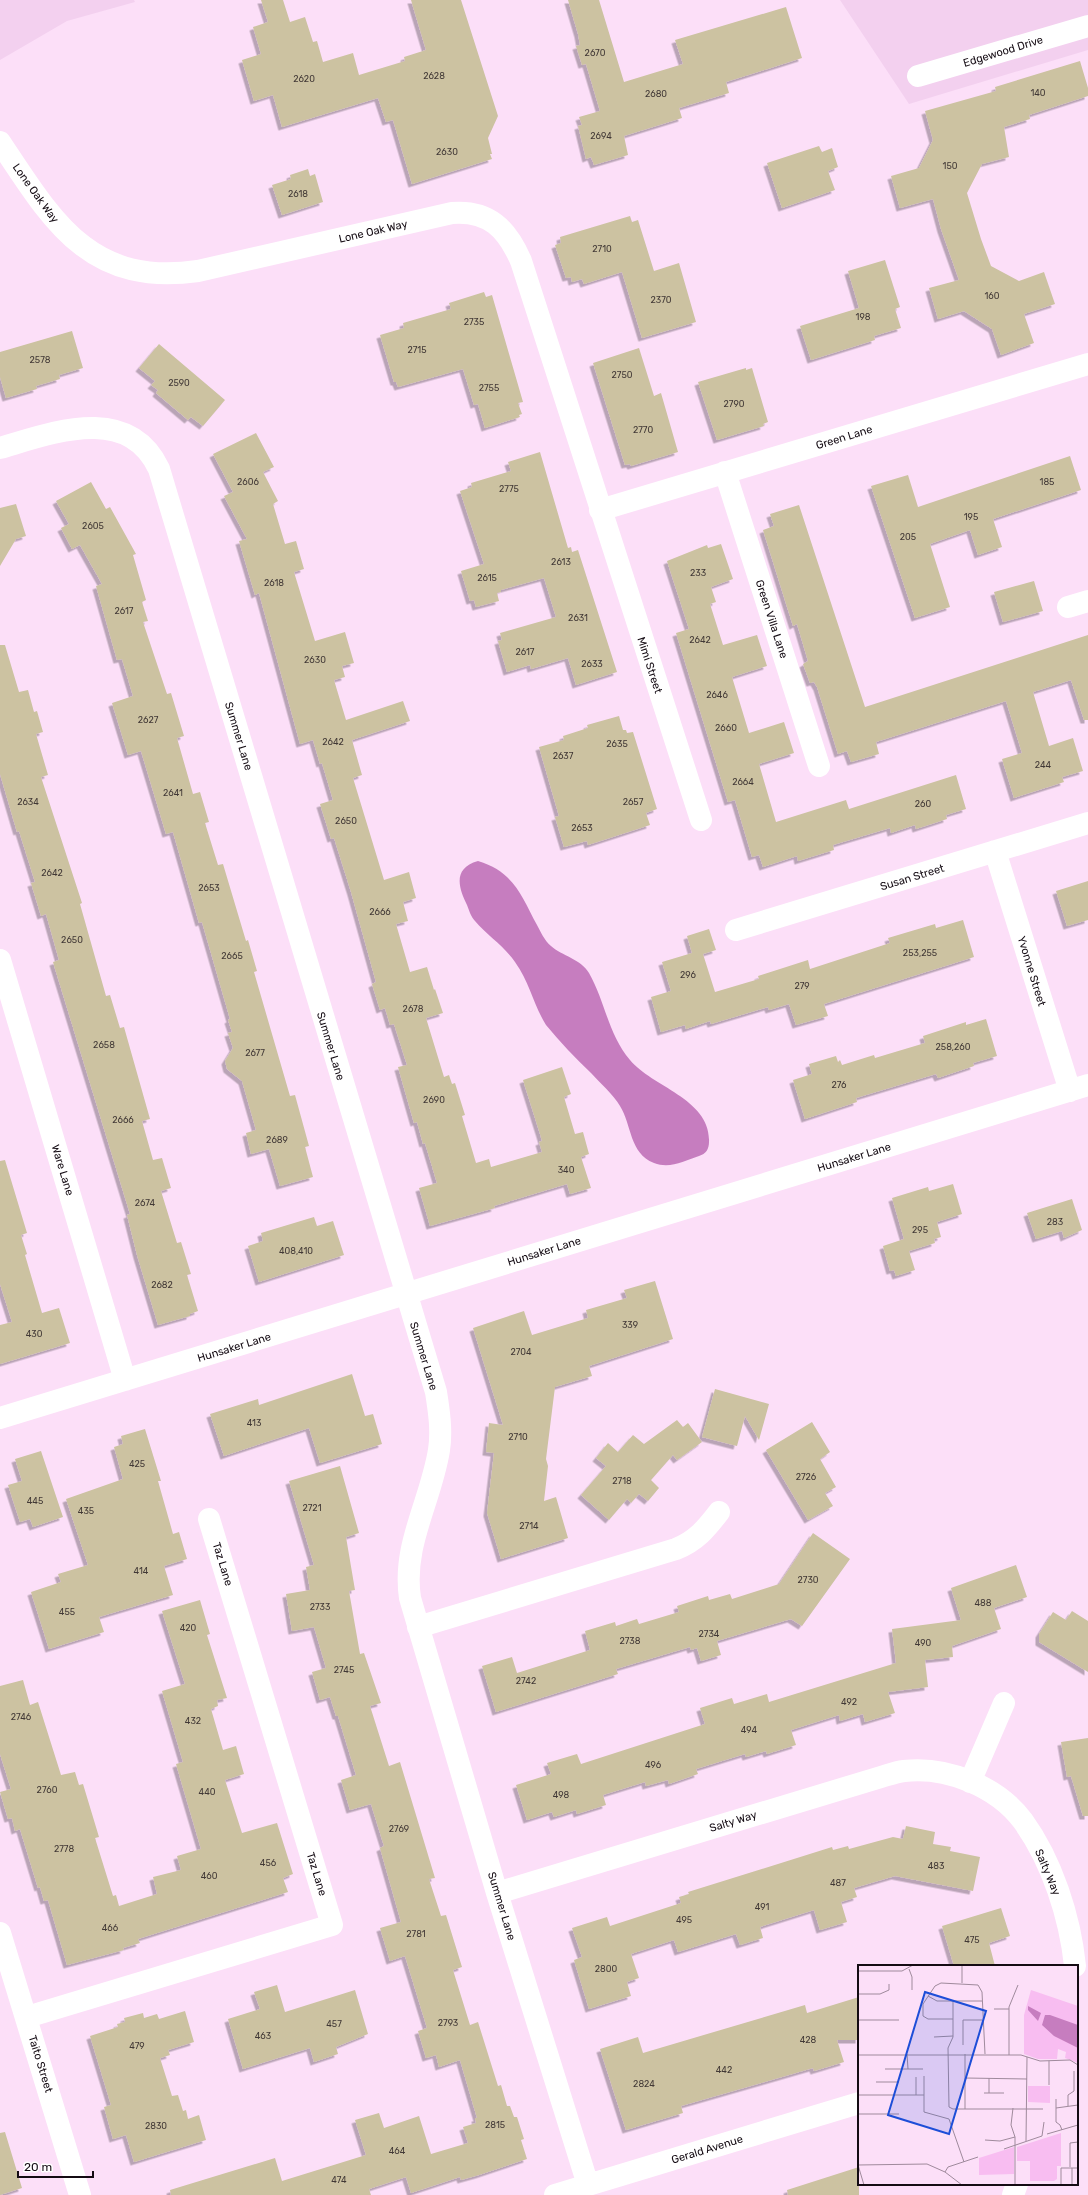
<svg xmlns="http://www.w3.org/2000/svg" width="1088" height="2195" font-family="Rubik,sans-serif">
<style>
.built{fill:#f3d0ef}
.water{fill:#c67dbf}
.building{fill:#ccc2a1;filter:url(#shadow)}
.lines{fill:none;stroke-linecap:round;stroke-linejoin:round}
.minor{stroke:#fff;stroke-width:22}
.labels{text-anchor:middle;stroke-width:3;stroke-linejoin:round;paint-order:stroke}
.number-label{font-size:9px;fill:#423936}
.street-label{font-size:11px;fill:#140b13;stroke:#fff}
.inset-road{fill:none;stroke:#9f8a9c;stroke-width:1}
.view{fill:#1d4ed8;fill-opacity:0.15;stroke:#1d4ed8;stroke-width:2}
.inset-edge{fill:none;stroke:#140b13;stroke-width:2}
</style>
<defs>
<filter id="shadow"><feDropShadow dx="-3.5" dy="3.5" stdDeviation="0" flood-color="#0004"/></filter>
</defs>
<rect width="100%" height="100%" fill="#fcdff8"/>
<path class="built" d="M0,0H134L135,2L67,21L0,60Z
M840,0H1088V50L909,104Z"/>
<path class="water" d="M478,861C514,872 521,895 537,925C541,932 544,940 551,946C562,956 581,959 589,973C605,1001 608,1034 630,1060C652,1087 711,1099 709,1142C709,1149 706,1154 699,1156C684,1161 670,1169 654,1163C629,1153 632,1125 620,1106C613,1094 600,1083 591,1073C575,1058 560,1042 546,1025C533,1004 530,983 515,962C505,947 487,935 475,921C471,917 469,910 467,905C458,887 453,868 478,861Z"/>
<path class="building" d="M261,0H283L290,22L305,17L313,42L317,41L323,62L353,53L359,75L405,61L404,57L426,50L411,0H461L498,116L488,138L492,154H490L492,159L412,184L393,120L386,122L378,98L282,127L273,95L254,101L242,60L261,54L253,27L268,22Z
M568,0H599L624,82L683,64L675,40L786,7L802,58L726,82L729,93L679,108L682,118L624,136L628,155L594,165L591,157L586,159L578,126L582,125L579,117L600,111L586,64L582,65L576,46L580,45L578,34Z
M1080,61L1088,88V96L1029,115L1030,119L1004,127L1009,157L982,164L967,193L981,239L991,266L1019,281L1044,272L1055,304L1024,314L1034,343L1001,355L992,329L964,311L938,319L929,288L959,280L941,229L933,199L900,208L891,176L919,168L933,140L925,111L996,91L995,87Z
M819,146L822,152L832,148L838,167L828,171L835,190L782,208L767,163Z
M308,169L310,176L315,174L323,202L282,215L272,185L291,179L290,175Z
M630,216L632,222L638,220L654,271L679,263L696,322L642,338L622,272L584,284L582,279L572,282L571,277L566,278L555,245L561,243L560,237Z
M885,260L900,307L895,309L901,328L874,336L875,340L811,360L800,326L859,308L848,271Z
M484,292L486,297L492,295L523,402L518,403L522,414L519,415L520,417L485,428L478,404L474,405L463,369L398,387L396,382H394L380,335L404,328L403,323L451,309L449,303Z
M72,331L83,368L59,375L60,379L36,386L37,389L6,398L0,377V352Z
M159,344L225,400L203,426L191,417L188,420L156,393L158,390L151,385L155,381L139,368Z
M639,348L654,396L661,393L678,452L631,466L630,464L625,465L593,363Z
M746,368V370L752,368L768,422L763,424L764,426L717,440L698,382Z
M256,433L274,467L263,472L278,501L273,504L285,544L296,541L304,569L294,572L315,641L345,632L354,663L342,666L345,677L334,680L346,720L403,701L410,721L352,740L362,775L353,778L384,880L409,872L416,898L403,902L408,921L396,924L410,972L427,967L434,990L435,989L443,1013L426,1018L444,1077L449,1075L452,1084L455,1083L465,1115L462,1116L476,1163L489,1159L491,1167L542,1152L539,1142L542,1141L540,1134L523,1080L562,1067L571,1094L564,1097L575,1134L583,1132L589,1154L581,1157L591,1188L570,1194L567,1184L494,1206L495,1208L430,1226L419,1188L437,1183L425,1143L423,1144L417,1122L414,1123L398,1067L407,1065L394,1024L390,1025L385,1008L380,1010L372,984L376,982L351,892L334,838L331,839L320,804L333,800L322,763L320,764L313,740L300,744L259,593L255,595L239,541L247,539L224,496L233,492L213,454Z
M540,452L568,548L571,547L572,552L578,550L617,672L576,685L568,658L531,669L530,665L507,672L498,641L502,640L500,633L556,617L544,578L501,590V592L497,593L499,601L476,607L474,600L470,601L461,571L484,564L460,491L472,487L471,483L511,471L508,462Z
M1070,456L1081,490L993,519L1002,547L978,555L970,530L930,544L950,607L915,618L871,486L908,475L918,507Z
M91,482L106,509L110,507L136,554L133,555L146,600L142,602L148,621L143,622L167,694L171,693L184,736L177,738L193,794L200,792L209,822L205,823L218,865L223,864L246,941L248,940L257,971L254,972L290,1096L295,1095L309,1146L305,1147L313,1177L280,1186L269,1149L251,1154L246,1133L256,1130L242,1081L227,1069L225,1061L233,1048L228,1033L232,1032L228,1020L230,1019L202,922L199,923L173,832L166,834L141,751L128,755L112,703L133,696L122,659L117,660L96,586L102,584L80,545L72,549L61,528L69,524L56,501Z
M16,504L26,536L16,539L0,566V508Z
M799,505L865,707L1088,635V720H1084L1071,680L1033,692L1049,746L1073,738L1083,771L1062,777L1064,782L1014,798L1002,759L1022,753L1006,701L876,742L879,754L851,762L847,751L838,754L817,687L814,682L810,683L803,664L808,661L797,624L793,626L763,530L774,526L770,514Z
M721,544L733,579L711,587L716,602L710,604L723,645L757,635L767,666L732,677L749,733L784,722L794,753L759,764L776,822L846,800L849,809L956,775L966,809L946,815L947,819L916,829L915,825L891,833L890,828L833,845L834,850L798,861L797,856L763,867L759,855L752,857L735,800L728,802L676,633L689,629L667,561L707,545L708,548Z
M1034,581L1043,611L1003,622L994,592Z
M0,645H5L19,692L28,690L34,712L37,711L43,732L36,734L48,775L41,777L82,903L80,904L106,996L110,995L120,1028L124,1027L150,1119L142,1121L153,1160L162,1158L171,1188L161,1191L177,1243L181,1242L191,1274L187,1275L198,1311L190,1314V1316L158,1325L137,1255L127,1215L130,1214L53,962L59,960L46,914L41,916L31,883L35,882L19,831L17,832L0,774Z
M619,716L623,730H626L627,733L633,732L657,809L646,813L650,825L588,845L587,841L564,847L555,817L559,816L539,747L564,740L563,736L588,728L587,725Z
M1088,881V920L1067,926L1056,891Z
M963,920L974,957L824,1004L828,1016L796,1025L789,1004L769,1010L768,1007L711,1024L710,1021L686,1029L685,1025L661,1032L651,997L671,991L662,962L692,953L687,936L709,929L716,950L703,954L715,992L759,979L758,976L808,960L810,969L890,943L888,938L935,924L936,928Z
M986,1019L997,1056L973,1063L974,1066L938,1078L936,1074L856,1098L857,1102L805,1119L793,1080L812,1074L809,1064L836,1056L838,1062L840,1060L842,1065L874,1055L875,1058L925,1043L923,1036L966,1022V1025Z
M5,1160L27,1233L21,1235L27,1254L25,1255L42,1313L59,1308L70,1343L0,1364V1325L12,1322L0,1284V1161Z
M953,1184L962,1214L937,1222L941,1237L934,1239L935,1243L909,1251L915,1270L896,1276L894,1270L890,1271L883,1246L904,1239L892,1198L928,1187L929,1191Z
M1072,1199L1082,1230L1064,1238L1062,1231L1036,1239L1027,1213Z
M314,1217L317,1226L333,1221L344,1255L259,1282L248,1246L263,1241L261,1233Z
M655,1281L673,1339L589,1366L592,1376L555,1387L546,1459L548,1466L544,1501L556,1497L568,1538L501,1559L487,1513L494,1453L486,1452L489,1423L503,1425L473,1328L524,1311L532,1335L588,1318L586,1310L627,1298L624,1290Z
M352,1374L365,1416L373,1414L382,1444L320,1463L309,1428L224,1456L210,1414L258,1399L259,1405Z
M715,1389L769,1404L759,1440L745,1416L737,1446L702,1437Z
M677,1420L683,1427L688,1423L702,1442L677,1460L673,1455L651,1480L659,1488L648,1501L639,1494L631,1503L627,1499L609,1520L581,1495L606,1466L596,1458L608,1443L618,1452L633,1435L644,1444Z
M812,1422L830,1452L820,1459L836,1487L825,1493L833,1506L808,1520L766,1450Z
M145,1429L161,1481H158L173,1534L179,1532L187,1559L164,1566L173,1595L99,1617L104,1632L49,1649L31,1592L61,1582L58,1574L88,1565L66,1499L123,1479L114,1447L123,1444L121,1436Z
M41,1451L63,1517L33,1527L30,1519L20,1522L8,1485L22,1481L15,1459Z
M340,1466L359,1533L346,1537L355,1590L349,1591L360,1654L364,1653L381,1703L370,1706L389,1766L400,1762L435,1878L429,1879L441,1916L446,1915L462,1967L453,1970L470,2025L478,2022L498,2086L501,2085L507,2106H510L514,2117H517L524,2139L521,2140L527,2159L479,2175L461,2180L460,2177L411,2193L406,2177L369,2189L371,2195H171L170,2190L275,2158L282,2181L366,2155L355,2120L379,2113L384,2128L419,2116L431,2154L468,2143L463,2127L476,2123L475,2118H477L460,2060L439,2067L436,2055L426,2058L418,2031L427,2028L405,1956L390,1961L380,1928L401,1922L380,1848L384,1846L371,1804L350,1810L341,1780L356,1775L338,1716H336L330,1697L320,1700L312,1672L326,1668L314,1627L292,1631L286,1594L310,1590L306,1567L314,1565L289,1481Z
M813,1533L850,1559L802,1626L791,1619L717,1641L721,1655L701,1661L697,1648L691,1650L690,1647L616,1669L618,1674L496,1712L482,1666L512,1657L517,1673L590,1650L585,1631L615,1622L616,1626L637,1619L639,1624L679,1612L677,1606L708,1596L709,1600L730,1594L732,1599L779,1584Z
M1016,1565L1027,1597L994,1608L1001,1629L952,1646L953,1657L925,1660L928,1687L888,1692L895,1713L865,1722L863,1714L840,1721L839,1715L791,1730L796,1745L767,1754L766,1751L746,1757L745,1754L696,1769L698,1774L669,1784L668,1780L646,1786L645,1782L603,1795L606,1805L577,1814L576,1810L554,1817L552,1812L527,1820L516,1785L551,1774L547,1763L577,1754L581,1764L705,1724L700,1708L732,1698L734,1704L767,1694L769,1702L896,1663L892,1629L961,1620L951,1588Z
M200,1600L210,1634L207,1635L227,1698L217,1700L218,1706L211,1709L223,1750L236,1746L244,1774L225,1780L242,1833L277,1823L293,1874L283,1878L288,1892L138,1939L140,1943L123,1948L124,1950L67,1965L48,1900L44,1901L40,1887L38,1888L20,1829L15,1831L12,1818L8,1819L0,1792L11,1789L0,1754V1686L23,1680L30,1705L38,1702L61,1775L75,1772L79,1785L83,1784L99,1837L95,1838L113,1896L116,1895L119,1906L157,1894L153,1877L181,1870L177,1856L201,1849L176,1764L183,1762L162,1691L185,1684L162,1611Z
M1072,1611L1088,1621V1672L1039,1642V1634L1053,1612L1066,1620Z
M1088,1738V1816H1083L1071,1776L1067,1777L1061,1742Z
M906,1826L935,1832L933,1844L951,1847L950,1851L980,1857L973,1891L895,1876L854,1888L857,1897L841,1902L847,1922L820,1930L814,1910L760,1927L763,1938L740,1945L736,1934L678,1952L674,1940L631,1954L639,1978L627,1982L631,1996L589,2009L574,1960L582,1957L572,1928L607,1917L610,1926L681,1903L679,1897L689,1894L688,1892L832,1847L833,1850L848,1846L849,1849L893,1837L903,1839Z
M1001,1908L1010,1936L989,1943L995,1966H954L942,1926Z
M277,1985L285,2012L355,1990L368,2034L336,2047L338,2054L314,2062L310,2048L243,2069L228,2019L260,2009L254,1992Z
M859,1997V2040H837L844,2062L814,2071L813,2068L681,2106L683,2113L626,2130L600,2049L638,2037L643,2053L805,2005L807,2013Z
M185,2011L194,2042L168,2050L170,2055L160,2058L172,2096L178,2095L183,2111L186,2110L188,2119L199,2115L206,2140L134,2162L126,2135L113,2139L104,2107L111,2105L90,2036L118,2027L117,2024L125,2022L124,2018L143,2013L144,2018L157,2014L159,2019Z
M5,2132L22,2188L0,2195V2133Z
M859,2167V2195H788L787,2190Z"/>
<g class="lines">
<path class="minor" d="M918,76L1088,26
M0,142C52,220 89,287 198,271L452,213C489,210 507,229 521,261L701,820
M0,448C52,433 128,403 159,469L436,1392C439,1411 442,1431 439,1450C431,1501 402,1545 410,1598L497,1893L588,2185
M725,472L819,766
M600,510L1088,364
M1068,607L1088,601
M995,851L1070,1091
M736,930L1088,823
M0,960L125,1380
M0,1418L1088,1085
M418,1627L676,1549C696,1541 706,1529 719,1512
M970,1782L1004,1703
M497,1893L881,1777C888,1775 896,1772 904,1771C946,1766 997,1786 1023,1821C1052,1861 1070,1917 1075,1966
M0,1933L80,2195
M27,2017L332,1925L209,1519
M555,2195L859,2103
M1013,2195L1017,2184"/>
</g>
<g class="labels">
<g class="number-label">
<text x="595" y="56">2670</text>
<text x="434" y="79">2628</text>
<text x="304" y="82">2620</text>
<text x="1038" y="96">140</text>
<text x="656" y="97">2680</text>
<text x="601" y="139">2694</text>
<text x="447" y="155">2630</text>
<text x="950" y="169">150</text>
<text x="298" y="197">2618</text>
<text x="602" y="252">2710</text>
<text x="992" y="299">160</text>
<text x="661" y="303">2370</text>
<text x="863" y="320">198</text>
<text x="474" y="325">2735</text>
<text x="417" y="353">2715</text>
<text x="40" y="363">2578</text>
<text x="622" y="378">2750</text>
<text x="179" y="386">2590</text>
<text x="489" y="391">2755</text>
<text x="734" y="407">2790</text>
<text x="643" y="433">2770</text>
<text x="248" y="485">2606</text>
<text x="1047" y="485">185</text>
<text x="509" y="492">2775</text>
<text x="971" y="520">195</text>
<text x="93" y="529">2605</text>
<text x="908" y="540">205</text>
<text x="561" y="565">2613</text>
<text x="698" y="576">233</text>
<text x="487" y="581">2615</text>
<text x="274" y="586">2618</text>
<text x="124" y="614">2617</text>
<text x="578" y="621">2631</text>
<text x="700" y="643">2642</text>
<text x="525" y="655">2617</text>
<text x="315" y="663">2630</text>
<text x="592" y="667">2633</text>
<text x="717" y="698">2646</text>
<text x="148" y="723">2627</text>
<text x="726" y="731">2660</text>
<text x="333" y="745">2642</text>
<text x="617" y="747">2635</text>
<text x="563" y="759">2637</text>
<text x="1043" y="768">244</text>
<text x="743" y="785">2664</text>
<text x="173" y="796">2641</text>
<text x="28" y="805">2634</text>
<text x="633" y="805">2657</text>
<text x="923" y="807">260</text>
<text x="346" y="824">2650</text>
<text x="582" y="831">2653</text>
<text x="52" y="876">2642</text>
<text x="209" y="891">2653</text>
<text x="380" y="915">2666</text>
<text x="72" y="943">2650</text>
<text x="920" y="956">253,255</text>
<text x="232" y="959">2665</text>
<text x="688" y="978">296</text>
<text x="802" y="989">279</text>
<text x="413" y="1012">2678</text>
<text x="104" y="1048">2658</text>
<text x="953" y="1050">258,260</text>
<text x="255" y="1056">2677</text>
<text x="839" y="1088">276</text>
<text x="434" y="1103">2690</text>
<text x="123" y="1123">2666</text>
<text x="277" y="1143">2689</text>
<text x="566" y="1173">340</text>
<text x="145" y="1206">2674</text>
<text x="1055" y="1225">283</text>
<text x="920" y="1233">295</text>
<text x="296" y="1254">408,410</text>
<text x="162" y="1288">2682</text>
<text x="630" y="1328">339</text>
<text x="34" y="1337">430</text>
<text x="521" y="1355">2704</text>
<text x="254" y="1426">413</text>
<text x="518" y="1440">2710</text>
<text x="137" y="1467">425</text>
<text x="806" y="1480">2726</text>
<text x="622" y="1484">2718</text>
<text x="35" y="1504">445</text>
<text x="312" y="1511">2721</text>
<text x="86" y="1514">435</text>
<text x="529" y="1529">2714</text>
<text x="141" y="1574">414</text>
<text x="808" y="1583">2730</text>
<text x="983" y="1606">488</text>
<text x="320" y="1610">2733</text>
<text x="67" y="1615">455</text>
<text x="188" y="1631">420</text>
<text x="709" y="1637">2734</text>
<text x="630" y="1644">2738</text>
<text x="923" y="1646">490</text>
<text x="344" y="1673">2745</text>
<text x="526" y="1684">2742</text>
<text x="849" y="1705">492</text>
<text x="21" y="1720">2746</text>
<text x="193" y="1724">432</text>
<text x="749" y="1733">494</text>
<text x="653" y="1768">496</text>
<text x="47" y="1793">2760</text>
<text x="207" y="1795">440</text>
<text x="561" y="1798">498</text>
<text x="399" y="1832">2769</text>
<text x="64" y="1852">2778</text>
<text x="268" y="1866">456</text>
<text x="936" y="1869">483</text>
<text x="209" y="1879">460</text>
<text x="838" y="1886">487</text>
<text x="762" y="1910">491</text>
<text x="684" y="1923">495</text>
<text x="110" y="1931">466</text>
<text x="416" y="1937">2781</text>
<text x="972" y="1943">475</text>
<text x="606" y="1972">2800</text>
<text x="448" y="2026">2793</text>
<text x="334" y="2027">457</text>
<text x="263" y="2039">463</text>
<text x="808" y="2043">428</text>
<text x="137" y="2049">479</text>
<text x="724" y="2073">442</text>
<text x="644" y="2087">2824</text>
<text x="495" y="2128">2815</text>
<text x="156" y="2129">2830</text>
<text x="397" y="2154">464</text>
<text x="339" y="2183">474</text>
</g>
<g class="street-label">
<text transform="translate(1003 51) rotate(-17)" y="4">Edgewood Drive</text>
<text transform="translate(36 193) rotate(54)" y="4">Lone Oak Way</text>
<text transform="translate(373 231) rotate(-13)" y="4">Lone Oak Way</text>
<text transform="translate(844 437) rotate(-17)" y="4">Green Lane</text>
<text transform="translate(772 619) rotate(72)" y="4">Green Villa Lane</text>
<text transform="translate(650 665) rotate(72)" y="4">Mimi Street</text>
<text transform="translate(239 736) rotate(73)" y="4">Summer Lane</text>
<text transform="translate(912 877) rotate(-17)" y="4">Susan Street</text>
<text transform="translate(1032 971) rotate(73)" y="4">Yvonne Street</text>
<text transform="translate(331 1046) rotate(73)" y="4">Summer Lane</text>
<text transform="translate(854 1157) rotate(-17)" y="4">Hunsaker Lane</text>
<text transform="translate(63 1170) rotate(73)" y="4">Ware Lane</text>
<text transform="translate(544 1251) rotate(-17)" y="4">Hunsaker Lane</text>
<text transform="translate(234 1347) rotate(-17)" y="4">Hunsaker Lane</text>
<text transform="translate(424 1356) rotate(73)" y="4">Summer Lane</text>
<text transform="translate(223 1564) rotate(73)" y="4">Taz Lane</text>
<text transform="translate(733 1821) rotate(-17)" y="4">Salty Way</text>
<text transform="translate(1048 1872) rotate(67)" y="4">Salty Way</text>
<text transform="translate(317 1874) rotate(73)" y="4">Taz Lane</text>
<text transform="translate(502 1906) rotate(73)" y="4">Summer Lane</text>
<text transform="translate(41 2064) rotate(73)" y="4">Taito Street</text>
<text transform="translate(707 2149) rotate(-17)" y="4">Gerald Avenue</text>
</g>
</g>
<g transform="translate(858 1965)">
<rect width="220" height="220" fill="#fcdff8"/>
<path d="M173,25L220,41V98L207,93L208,87L200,84L199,94H180L166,89V50ZM170,121H192V138L170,137ZM203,168V201H199V214L196,216H172V196H159V182ZM156,182V209L121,210V193Z" fill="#f8bdf1"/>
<path d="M170,41L183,48L180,56L170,45ZM192,50L220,60V83L196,71L184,60L187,50Z" fill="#c67dbf"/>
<path class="inset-road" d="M51,4L54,12V25M0,6H44L55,0M104,18V0M0,29H22L31,25V19M70,31L79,36H124M95,36V72L90,83L91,142L95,144H185M136,44H151M95,54H70L65,51V39L77,21L83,18L120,20L124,27L127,89M0,55H41M76,72L95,71M105,80V55H124M49,89L50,104M0,90H163L182,96L212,95L220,100M151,90V42L160,20M191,96V120M27,104H65M66,111V147L91,154L106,197M58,112V130M107,113L169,114M131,113V128M18,117H41M126,128H146M0,130H66M198,134V157L202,160L204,165M210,141V130L216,126V106M155,143L153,160L157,172V220M198,143L220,140M107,144V89M0,149H41M189,169L220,160M127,175L142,176L157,172M168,176L169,92M146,184L184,171L186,157M0,200L69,199L87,207L104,220M0,200L6,220M212,202V178L220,177M214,203V220M87,207L90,202L120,192M203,220V203H220"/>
<path class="view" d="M67,27L128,46L91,169L30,150Z"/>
<rect width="220" height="220" class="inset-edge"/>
</g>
<path d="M18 2171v6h75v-6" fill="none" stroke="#140b13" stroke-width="2"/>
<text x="24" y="2171" font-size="12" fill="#140b13" stroke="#ffffff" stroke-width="3" paint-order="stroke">20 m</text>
</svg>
